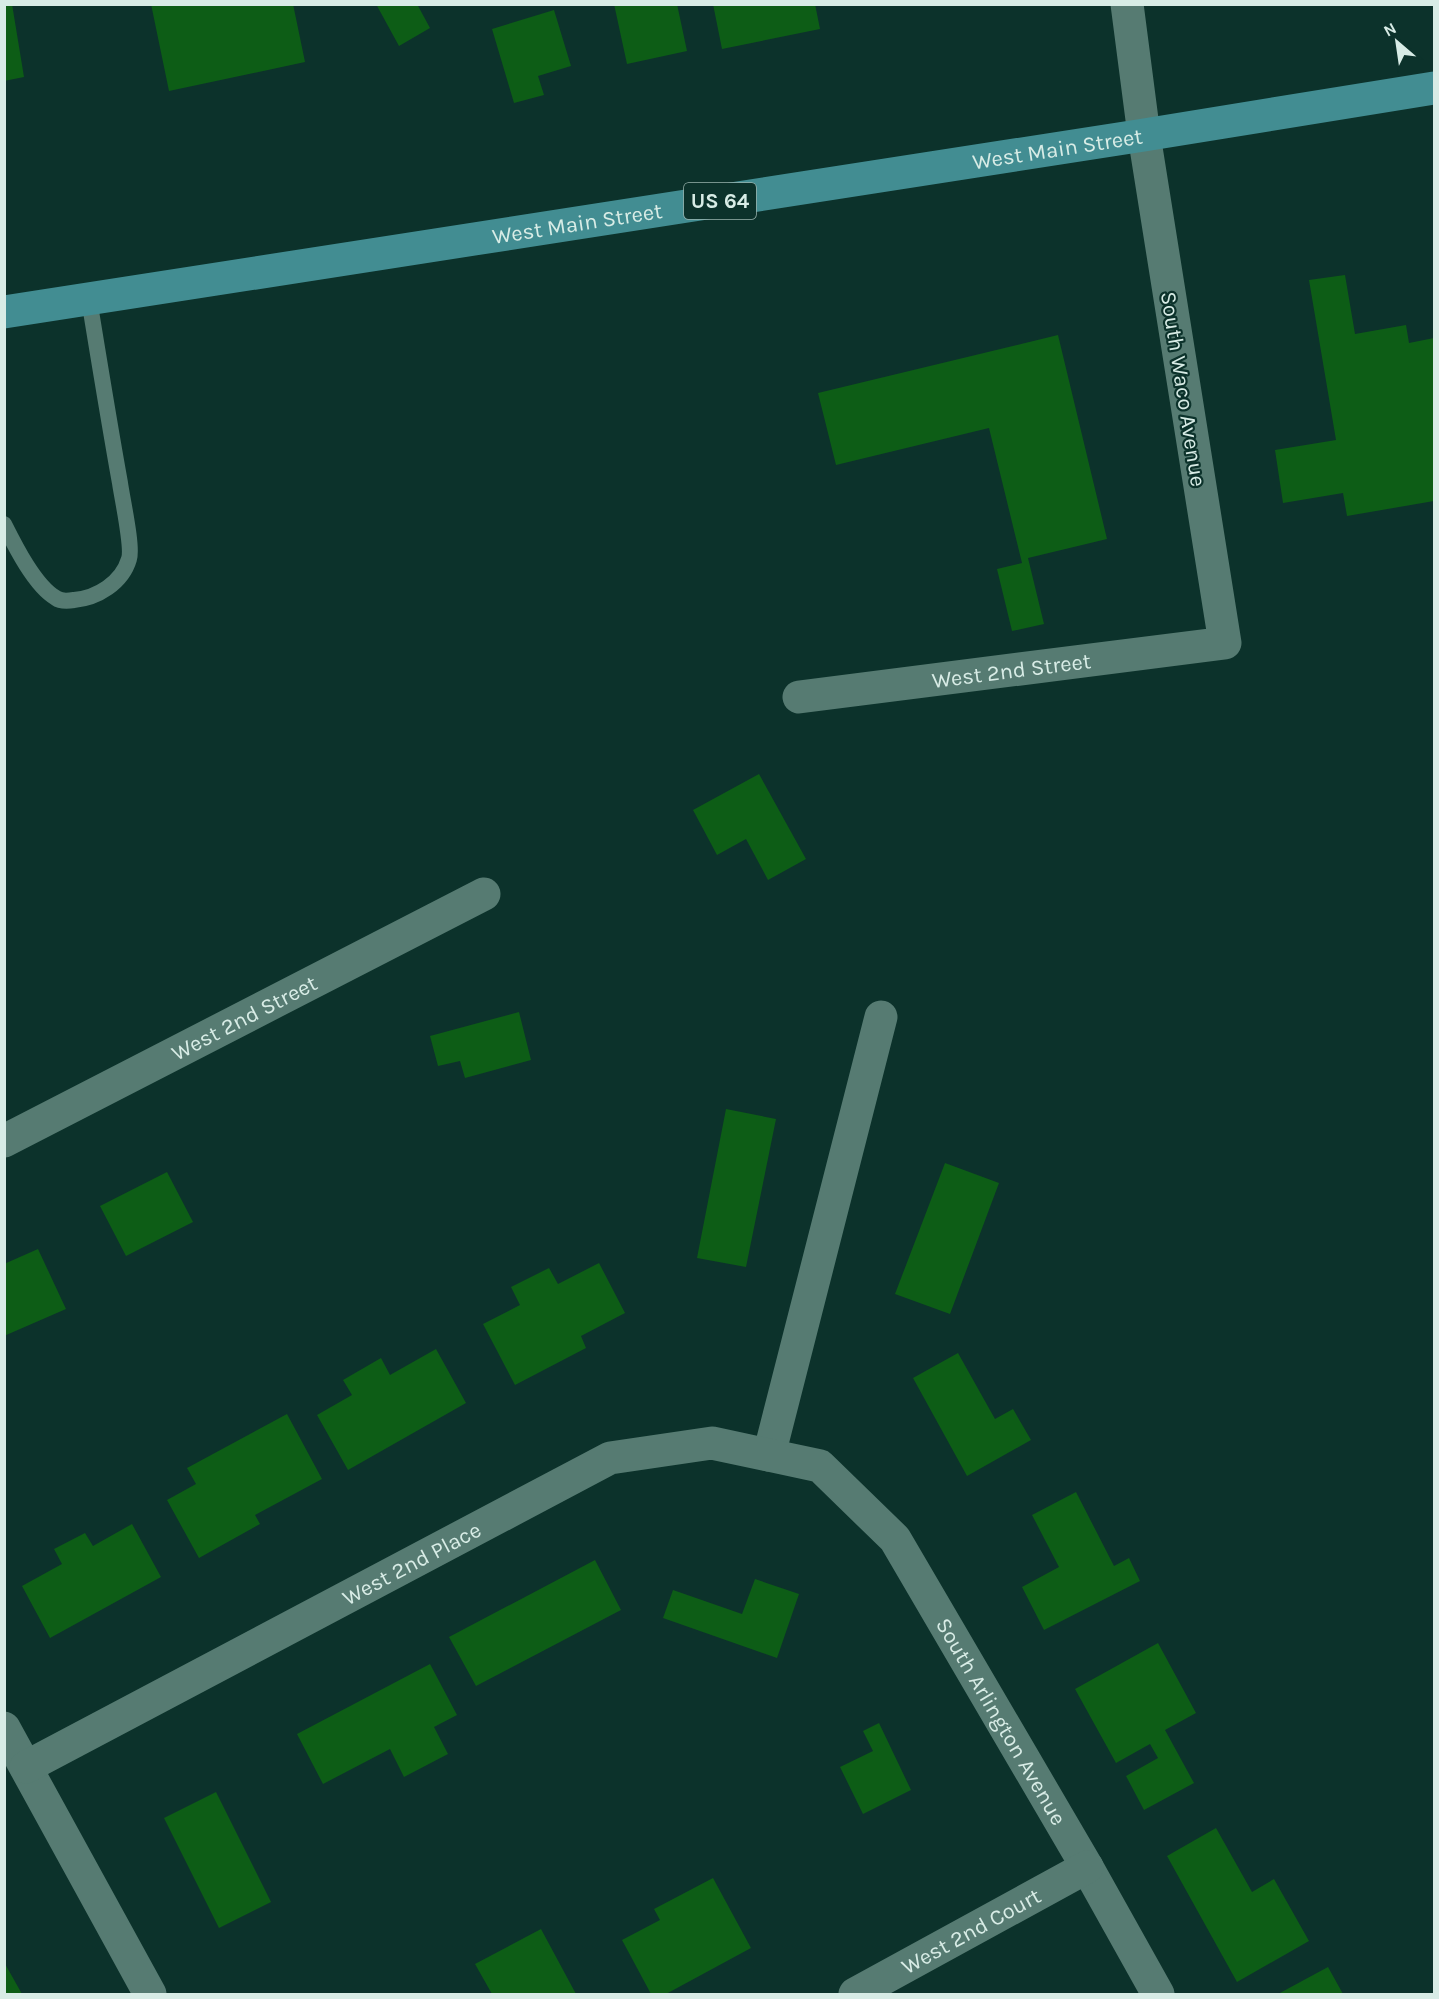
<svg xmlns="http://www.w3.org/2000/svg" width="1439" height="1999" font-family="Karla,sans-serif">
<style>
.building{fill:#0d5d16}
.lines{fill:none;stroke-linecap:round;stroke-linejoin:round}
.lane{stroke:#567b72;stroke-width:16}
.street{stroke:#567b72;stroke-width:33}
.primary{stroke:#428d92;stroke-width:33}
.labels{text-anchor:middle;stroke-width:4.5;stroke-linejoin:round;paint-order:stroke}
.shield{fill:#0c322b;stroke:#9bb4ae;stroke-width:1.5}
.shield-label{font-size:21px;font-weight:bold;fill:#d8ece6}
.street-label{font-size:22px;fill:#d8ece6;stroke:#0c322b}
</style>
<rect width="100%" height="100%" fill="#0c322b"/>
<path class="building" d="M4,4H12L24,77L4,81Z
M151,4H293L305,62L169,91Z
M376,4H417L430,28L399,46Z
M614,4H677L687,51L627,64Z
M713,4H815L820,29L722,49Z
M554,10L571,66L538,76L544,95L514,103L492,29Z
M1345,275L1355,334L1406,325L1409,343L1434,338V501L1347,516L1343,493L1283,503L1275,450L1336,440L1309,280Z
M1058,335L1107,539L1028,558L1044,624L1012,631L997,569L1022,563L989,428L836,465L818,393Z
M759,774L806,859L768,880L746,839L717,855L693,810Z
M519,1012L531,1060L465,1078L460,1061L438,1066L430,1036Z
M726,1109L776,1119L746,1267L697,1258Z
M945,1163L999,1183L950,1314L895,1294Z
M167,1172L193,1222L126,1256L100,1206Z
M38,1249L66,1309L4,1336V1264Z
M599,1263L625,1313L581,1336L586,1348L515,1385L483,1324L520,1305L511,1287L549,1268L558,1284Z
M436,1349L466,1403L348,1470L317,1415L352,1395L343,1380L381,1358L390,1375Z
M958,1353L995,1419L1013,1409L1031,1440L967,1476L913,1378Z
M287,1414L322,1479L255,1515L260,1524L199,1558L167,1500L196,1484L187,1468Z
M1076,1492L1114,1566L1129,1558L1140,1581L1044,1630L1022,1587L1059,1567L1032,1515Z
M132,1524L161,1577L50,1638L22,1586L62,1564L54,1549L85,1533L93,1546Z
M595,1560L621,1610L476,1686L449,1637Z
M755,1579L799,1594L777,1658L663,1618L673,1590L742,1614Z
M1158,1643L1196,1713L1165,1730L1194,1783L1144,1810L1126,1776L1158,1758L1150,1744L1116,1763L1075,1689Z
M430,1664L457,1715L434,1727L448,1754L404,1777L390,1749L323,1784L297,1734Z
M879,1723L911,1790L863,1814L840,1767L873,1751L863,1731Z
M216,1792L271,1902L219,1928L164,1818Z
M1216,1828L1252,1892L1274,1879L1309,1941L1237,1982L1167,1856Z
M713,1878L751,1948L666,1994H651L622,1940L660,1920L654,1909Z
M541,1929L576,1994H492L475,1964Z
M4,1962L22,1994H4Z
M1328,1967L1343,1994H1278Z"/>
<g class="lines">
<path class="lane" d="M4,524C15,546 35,586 56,598C60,601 68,601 74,600C97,598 122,583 129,559C133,547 122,498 120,483C109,422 99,360 89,299"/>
<g class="street">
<path id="s1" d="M799,697L1225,643L1144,135L1127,4"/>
<path id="s2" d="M4,1141L484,894"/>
<path d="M769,1455L881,1017"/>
<path d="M4,1728L150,1994"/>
<path id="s3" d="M26,1767L610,1458L712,1443L820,1466L895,1539L1087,1867L1158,1994"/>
<path id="s4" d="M855,1994L1087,1867"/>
</g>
<path class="primary" id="s5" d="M4,312L1144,135L1434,88"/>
</g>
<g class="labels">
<rect class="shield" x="684" y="183" width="72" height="36" rx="4.5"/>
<g class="shield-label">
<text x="720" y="208">US 64</text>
</g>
<g class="street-label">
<text dy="8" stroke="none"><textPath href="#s5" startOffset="1066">West Main Street</textPath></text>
<text dy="8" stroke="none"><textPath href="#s5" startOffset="580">West Main Street</textPath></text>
<text transform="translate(1184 389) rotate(81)" y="8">South Waco Avenue</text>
<text dy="8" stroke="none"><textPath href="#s1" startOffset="214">West 2nd Street</textPath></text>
<text dy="8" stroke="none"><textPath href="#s2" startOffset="270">West 2nd Street</textPath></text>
<text dy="8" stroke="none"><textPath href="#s3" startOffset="436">West 2nd Place</textPath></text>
<text dy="8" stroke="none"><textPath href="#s3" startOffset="1190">South Arlington Avenue</textPath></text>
<text dy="8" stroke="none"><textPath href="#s4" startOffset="132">West 2nd Court</textPath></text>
</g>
</g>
<rect width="1439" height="1999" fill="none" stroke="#d8ece6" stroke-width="12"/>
<g transform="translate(1397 42) rotate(331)" stroke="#0c322b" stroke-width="4.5" paint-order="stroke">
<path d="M0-4.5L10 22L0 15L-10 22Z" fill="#d8ece6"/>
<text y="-9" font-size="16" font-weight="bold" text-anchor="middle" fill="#d8ece6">N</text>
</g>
</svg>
